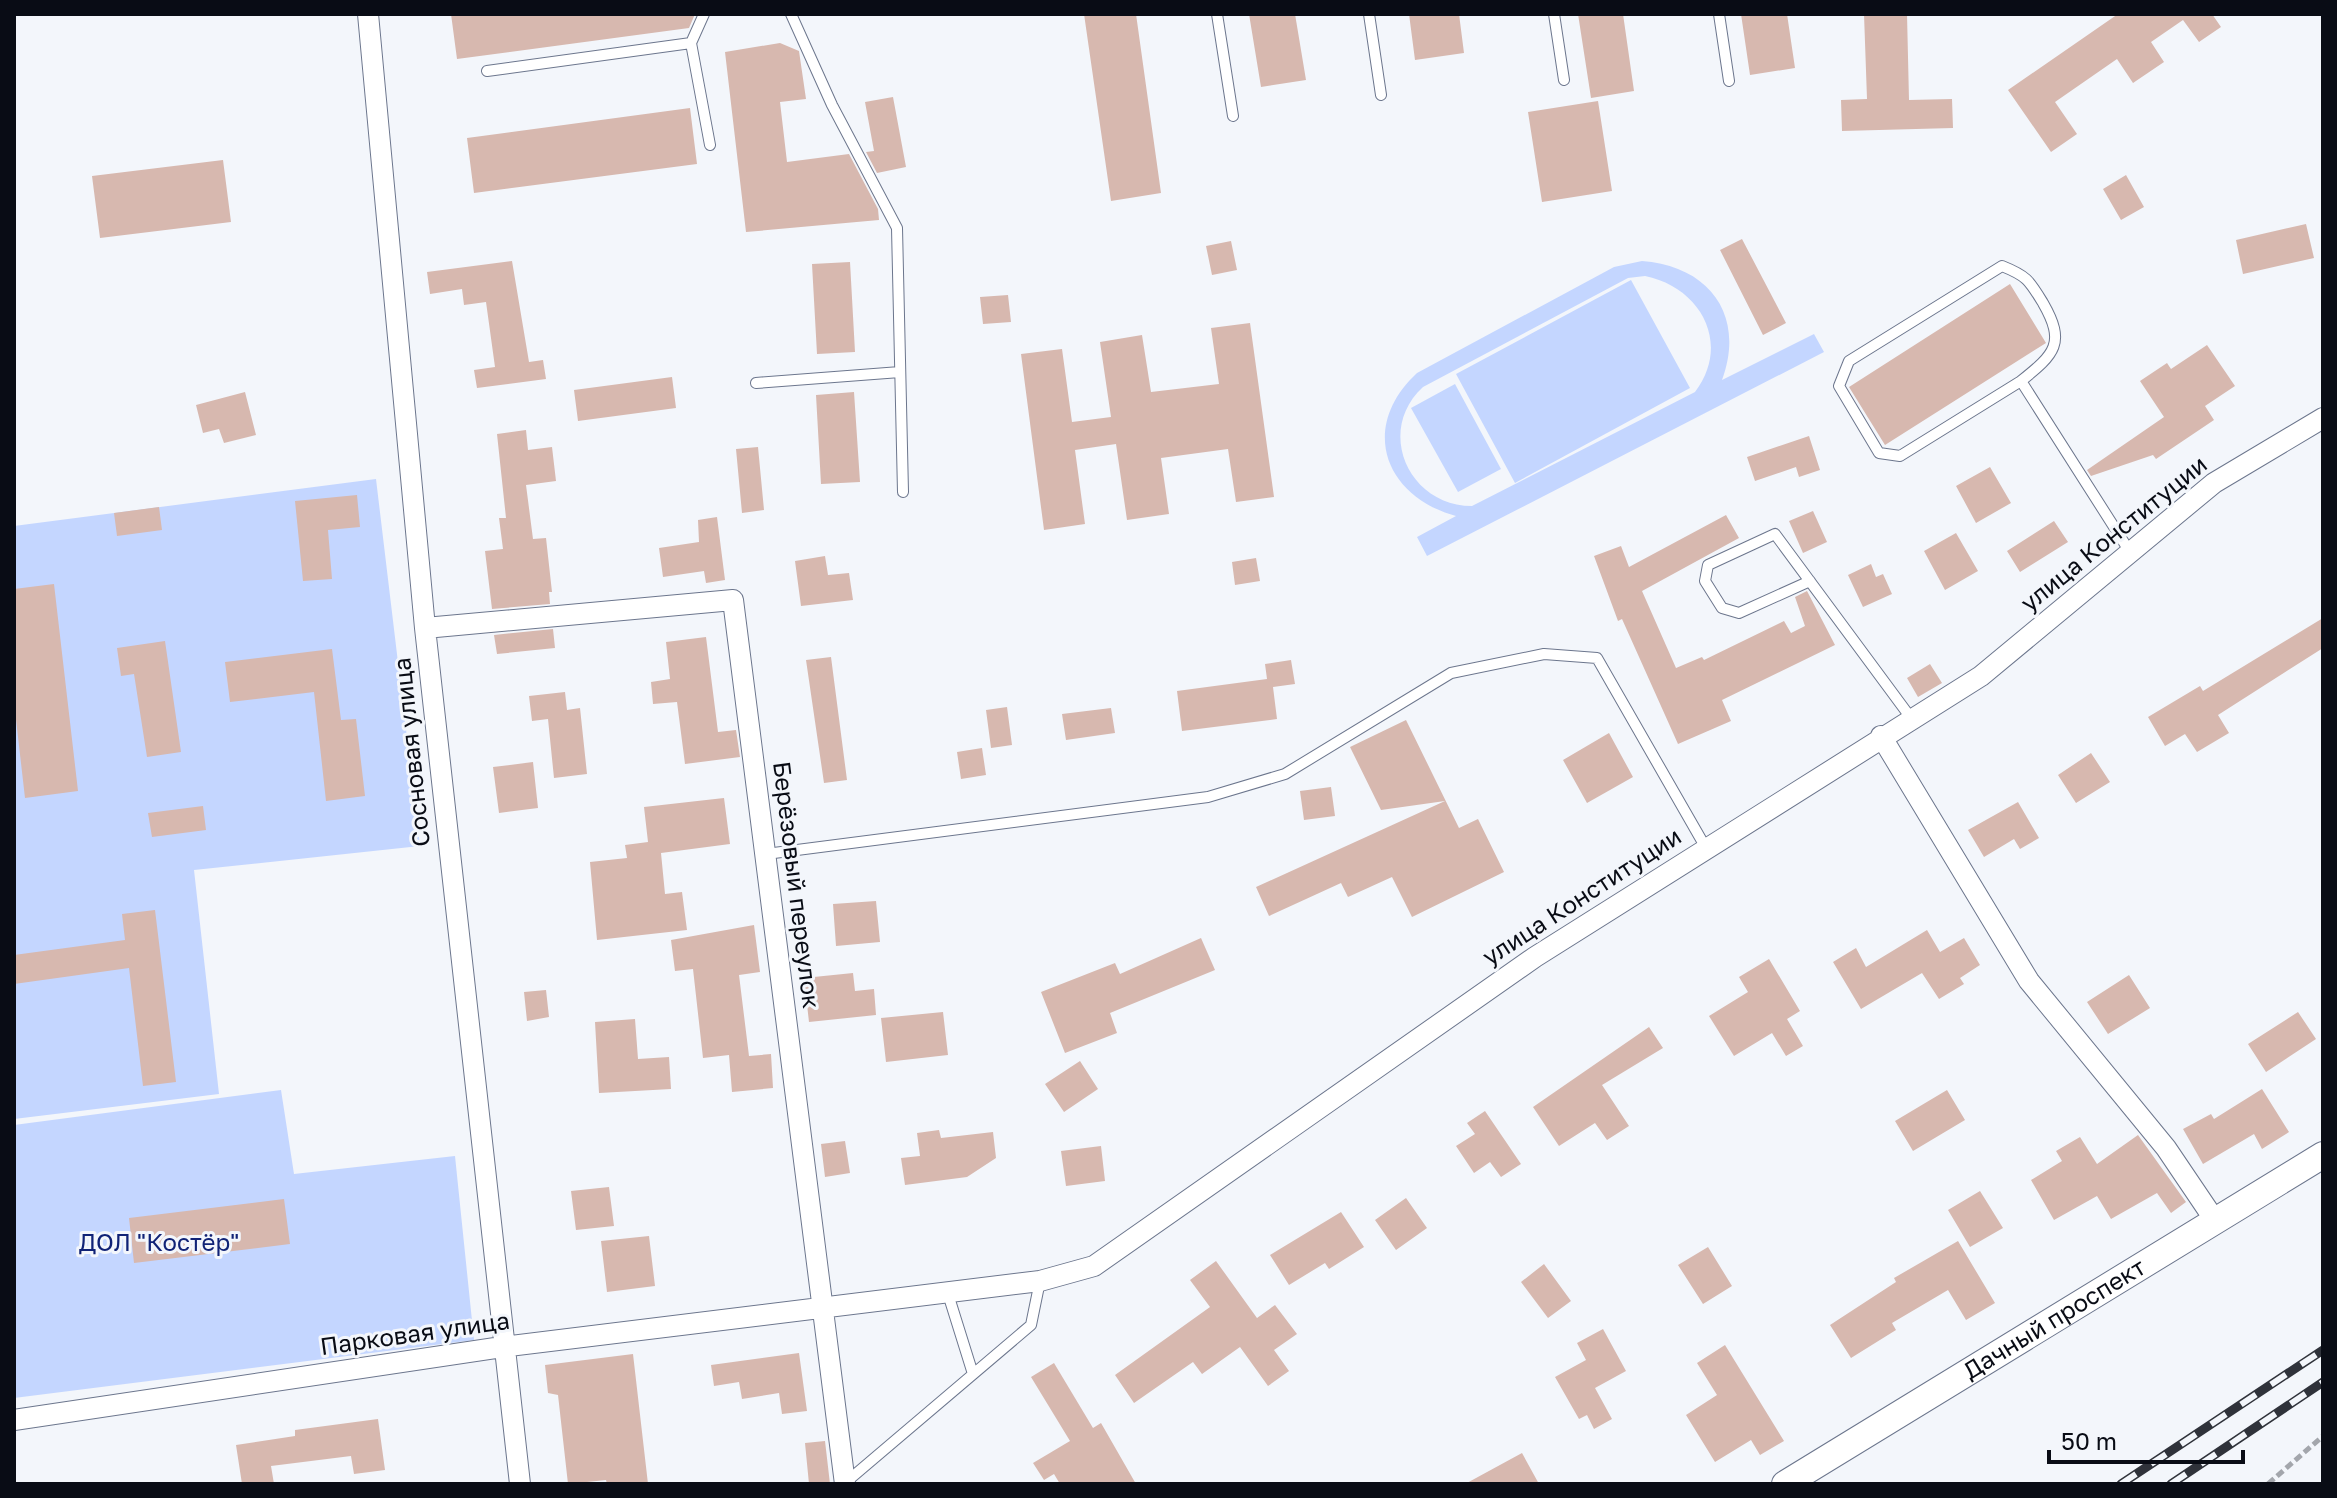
<svg xmlns="http://www.w3.org/2000/svg" width="2337" height="1498" font-family="'Golos Text',sans-serif">
<style>
.green{fill:#c4d6ff;fill-rule:evenodd}
.building{fill:#d7b8af}
.lines{fill:none;stroke-linecap:round;stroke-linejoin:round}
.service-casing{stroke:#6c768d;stroke-width:12}
.minor-casing{stroke:#6c768d;stroke-width:22}
.tertiary-casing{stroke:#6c768d;stroke-width:28}
.path{stroke:#a3a6ac;stroke-width:5;stroke-dasharray:8 4;stroke-linecap:butt}
.service{stroke:#fff;stroke-width:10}
.minor{stroke:#fff;stroke-width:20}
.tertiary{stroke:#fff;stroke-width:26}
.rail-casing{stroke:#2f323a;stroke-width:9}
.rail{stroke:#f3f6fb;stroke-width:6;stroke-dasharray:18;stroke-linecap:butt}
.labels{text-anchor:middle;stroke-width:6;stroke-linejoin:round;paint-order:stroke}
.street-label{font-size:24px;fill:#090c15;stroke:#f3f6fb}
.park-label{font-size:24px;fill:#102276;stroke:#f3f6fb}
</style>
<rect width="100%" height="100%" fill="#f3f6fb"/>
<path class="green" d="M1642,261C1709,266 1746,315 1722,380L1814,334L1824,352L1427,556L1417,537L1456,516C1384,496 1359,427 1417,373L1614,267ZM1645,276C1700,287 1732,343 1695,392L1472,506C1409,506 1375,431 1423,387L1628,278Z
M1631,280L1690,388L1515,483L1456,374Z
M1455,384L1501,469L1458,492L1411,408Z
M376,479L420,846L194,870L219,1094L14,1119V526Z
M281,1090L294,1174L455,1156L474,1340L14,1398V1125Z"/>
<path class="building" d="M451,14H695L689,28L457,59Z
M1084,14H1136L1161,193L1111,201Z
M1249,14H1295L1306,80L1261,87Z
M1409,14H1459L1464,53L1415,60Z
M1578,14H1623L1634,91L1591,98Z
M1741,14H1787L1795,68L1750,75Z
M1864,14H1907L1909,100L1952,99L1953,128L1842,131L1841,100L1867,99Z
M2118,14H2212L2221,27L2199,42L2183,20L2151,42L2164,62L2133,83L2117,59L2055,102L2077,134L2051,152L2008,90Z
M780,43L799,51L806,99L780,102L787,162L849,154L878,209L879,220L746,232L725,52Z
M893,97L906,167L877,173L866,152L874,151L865,102Z
M1598,101L1612,191L1542,202L1528,112Z
M690,108L697,164L474,193L467,138Z
M223,160L231,222L100,238L92,176Z
M2126,175L2144,207L2121,220L2103,189Z
M2306,224L2314,258L2243,274L2236,240Z
M1742,239L1786,323L1763,335L1720,250Z
M1231,241L1237,270L1212,275L1206,246Z
M512,261L529,362L543,360L546,379L477,388L474,370L495,367L486,302L464,305L462,289L430,294L427,272Z
M850,262L855,352L817,354L812,264Z
M2010,284L2046,343L1885,445L1849,387Z
M1008,295L1011,322L983,324L980,297Z
M1250,323L1274,497L1236,502L1228,449L1161,458L1169,514L1127,520L1116,444L1075,450L1085,524L1044,530L1021,354L1062,349L1072,422L1111,417L1100,342L1142,335L1151,392L1219,384L1211,328Z
M2207,345L2235,386L2205,406L2214,420L2156,459L2153,455L2091,476L2087,470L2164,417L2140,381L2167,363L2171,369Z
M672,377L676,408L578,421L574,390Z
M245,392L256,435L224,443L219,429L203,433L196,405Z
M854,392L860,482L821,484L816,395Z
M526,430L528,450L552,447L556,481L526,485L533,539L546,538L552,592H549L550,604L492,609L485,551L503,549L499,518H506L497,434Z
M1809,436L1820,470L1799,477L1796,467L1755,481L1747,457Z
M758,447L764,510L742,513L736,449Z
M1990,467L2011,503L1976,523L1956,486Z
M357,495L360,527L328,530L332,579L303,581L295,501Z
M159,507L162,530L117,536L114,513Z
M1813,511L1827,542L1803,553L1789,521Z
M1726,515L1739,538L1642,591L1676,668L1702,657L1704,660L1784,621L1791,633L1805,626L1795,597L1807,591L1835,645L1722,700L1731,721L1678,744L1622,619L1618,621L1594,556L1621,546L1629,567Z
M717,517L725,580L706,583L704,571L663,577L659,548L699,542L698,520Z
M2054,521L2068,542L2020,572L2007,551Z
M1956,533L1978,571L1945,590L1924,551Z
M825,556L828,575L849,573L853,600L801,606L795,561Z
M1256,558L1260,581L1235,585L1232,562Z
M1871,564L1876,577L1883,574L1892,594L1863,607L1848,575Z
M54,584L78,791L25,798L14,702V589Z
M2323,618V648L2218,715L2229,733L2197,752L2185,734L2165,746L2148,717L2200,686L2203,691Z
M553,629L555,648L497,654L494,635Z
M706,637L718,732L736,730L740,757L685,764L677,702L653,704L651,682L670,679L666,642Z
M165,641L181,752L147,757L134,674L121,676L117,648Z
M332,649L341,720L356,719L365,796L326,801L314,692L230,702L225,662Z
M831,657L847,780L824,783L806,660Z
M1291,660L1295,684L1273,687L1277,719L1182,731L1177,691L1267,679L1265,664Z
M1930,664L1942,683L1918,697L1907,678Z
M565,692L567,710L580,708L587,774L554,778L548,719L532,721L529,696Z
M1007,707L1012,745L991,748L986,710Z
M1111,708L1115,733L1066,740L1062,714Z
M1406,720L1459,828L1478,819L1504,872L1412,917L1392,877L1348,897L1341,883L1269,916L1256,887L1445,801L1381,810L1350,747Z
M1609,733L1633,777L1587,803L1563,760Z
M982,748L986,775L961,779L957,752Z
M2091,753L2110,782L2076,803L2058,775Z
M533,762L538,808L499,813L493,767Z
M1331,787L1335,816L1304,820L1300,791Z
M724,798L730,844L661,853L665,894L682,892L687,930L597,940L590,862L627,858L625,845L648,842L644,807Z
M2018,802L2039,838L2020,849L2014,839L1984,857L1968,830Z
M203,806L206,830L152,837L148,813Z
M876,901L880,942L836,946L833,904Z
M155,910L176,1082L143,1086L129,968L14,984V955L125,940L122,914Z
M754,925L760,972L739,975L749,1056L771,1054L773,1088L732,1092L729,1055L703,1058L693,969L675,971L671,940Z
M1927,930L1940,952L1964,938L1980,965L1960,978L1964,984L1939,999L1922,973L1861,1009L1833,962L1856,948L1866,967Z
M1201,938L1215,970L1110,1013L1117,1033L1065,1053L1041,992L1115,963L1120,974Z
M1769,959L1800,1011L1787,1019L1803,1046L1786,1056L1772,1033L1734,1056L1709,1016L1748,992L1739,977Z
M853,973L855,991L874,989L876,1015L809,1022L804,978Z
M2129,975L2150,1008L2108,1034L2087,1002Z
M546,990L549,1017L527,1021L524,992Z
M943,1012L948,1055L886,1062L881,1018Z
M2298,1012L2316,1039L2266,1072L2248,1044Z
M635,1019L638,1059L669,1057L671,1089L599,1093L595,1022Z
M1649,1027L1663,1048L1602,1085L1629,1126L1607,1140L1595,1123L1559,1146L1533,1107Z
M1080,1061L1098,1089L1064,1112L1045,1084Z
M2262,1089L2289,1132L2262,1149L2254,1134L2203,1164L2183,1129L2211,1114L2214,1119Z
M1947,1090L1965,1120L1913,1151L1895,1121Z
M1485,1111L1521,1164L1501,1177L1490,1162L1474,1173L1456,1146L1475,1134L1467,1123Z
M939,1130L941,1138L993,1132L996,1158L967,1177L905,1185L901,1158L920,1156L917,1133Z
M2138,1135L2186,1202L2171,1213L2157,1193L2111,1219L2097,1196L2054,1220L2031,1180L2062,1161L2056,1151L2080,1137L2097,1164Z
M845,1141L850,1173L825,1177L821,1144Z
M1101,1146L1105,1181L1066,1186L1061,1151Z
M609,1187L614,1226L576,1230L571,1191Z
M1980,1191L2003,1228L1970,1247L1948,1210Z
M1406,1198L1427,1228L1396,1250L1375,1220Z
M284,1199L290,1244L134,1263L129,1218Z
M1341,1212L1364,1247L1329,1269L1325,1263L1289,1285L1270,1255Z
M649,1236L655,1286L607,1292L601,1241Z
M1958,1241L1995,1303L1966,1320L1948,1290L1892,1323L1896,1330L1851,1358L1830,1325L1896,1282L1894,1278Z
M1708,1247L1732,1286L1703,1304L1678,1265Z
M1216,1261L1257,1318L1275,1305L1297,1334L1274,1350L1289,1371L1268,1386L1240,1347L1202,1374L1193,1362L1134,1403L1115,1375L1210,1307L1190,1280Z
M1544,1264L1571,1301L1548,1318L1521,1282Z
M1603,1329L1626,1371L1595,1388L1612,1419L1594,1429L1587,1415L1579,1419L1555,1377L1586,1360L1577,1343Z
M1725,1345L1784,1441L1760,1455L1751,1440L1715,1462L1686,1415L1717,1395L1697,1363Z
M799,1353L807,1411L782,1414L779,1393L742,1399L739,1382L714,1386L711,1365Z
M633,1354L648,1484H607L606,1480L568,1484L558,1395L548,1393L545,1365Z
M1054,1363L1093,1428L1101,1423L1136,1484H1060L1054,1474L1044,1480L1033,1463L1070,1441L1031,1377Z
M378,1419L385,1470L354,1474L351,1456L271,1466L274,1484H242L236,1445L295,1436V1430Z
M825,1441L830,1484H809L805,1443Z
M1522,1453L1539,1484H1465Z"/>
<g class="lines">
<g class="service-casing">
<path id="service" d="M704,14L691,43L710,145
M791,14L832,105L897,228L903,492
M1217,14L1233,116
M1369,14L1381,95
M1554,14L1564,80
M1719,14L1729,81
M487,71L691,43
M2021,381C2055,354 2066,343 2043,303C2029,280 2027,276 2002,266L1849,361L1839,386L1879,453L1900,456L2021,381L2130,552
M756,383L900,372
M1810,581L1739,613L1722,608L1705,581L1708,565L1775,534L1911,718
M766,854L1208,797L1285,774L1451,673L1544,654L1597,658L1706,848
M948,1294L973,1374
M845,1483L1031,1325L1040,1281"/>
</g>
<g class="minor-casing">
<path id="minor" d="M368,14L425,628L520,1484
M425,628L733,600L845,1484
M1881,736L2029,981L2166,1148L2216,1222
M14,1420L502,1347L1040,1281L1094,1266L1535,957L1981,676L2214,483L2323,418"/>
</g>
<g class="tertiary-casing">
<g id="tertiary">
<path id="s1" d="M1785,1484L2323,1155"/>
</g>
</g>
<path class="path" d="M2268,1484L2323,1436"/>
<use href="#service" class="service"/>
<use href="#minor" class="minor"/>
<use href="#tertiary" class="tertiary"/>
<g class="rail-casing">
<path id="rail" d="M2121,1484L2323,1350
M2171,1484L2323,1382"/>
</g>
<use href="#rail" class="rail"/>
</g>
<g class="labels">
<g class="street-label">
<text transform="translate(2114 534) rotate(-39)" y="8">улица Конституции</text>
<text transform="translate(412 752) rotate(-96)" y="8">Сосновая улица</text>
<text transform="translate(796 885) rotate(83)" y="8">Берёзовый переулок</text>
<text transform="translate(1582 897) rotate(-33)" y="8">улица Конституции</text>
<text dy="8" stroke="none"><textPath href="#s1" startOffset="316">Дачный проспект</textPath></text>
<text transform="translate(415 1334) rotate(-8)" y="8">Парковая улица</text>
</g>
<g class="park-label">
<text x="159" y="1251">ДОЛ "Костёр"</text>
</g>
</g>
<rect width="2337" height="1498" fill="none" stroke="#090c15" stroke-width="32"/>
<path d="M2049 1450v12h194v-12" fill="none" stroke="#090c15" stroke-width="4"/>
<text x="2061" y="1450" font-size="24" fill="#090c15" stroke="#f3f6fb" stroke-width="6" paint-order="stroke">50 m</text>
</svg>
